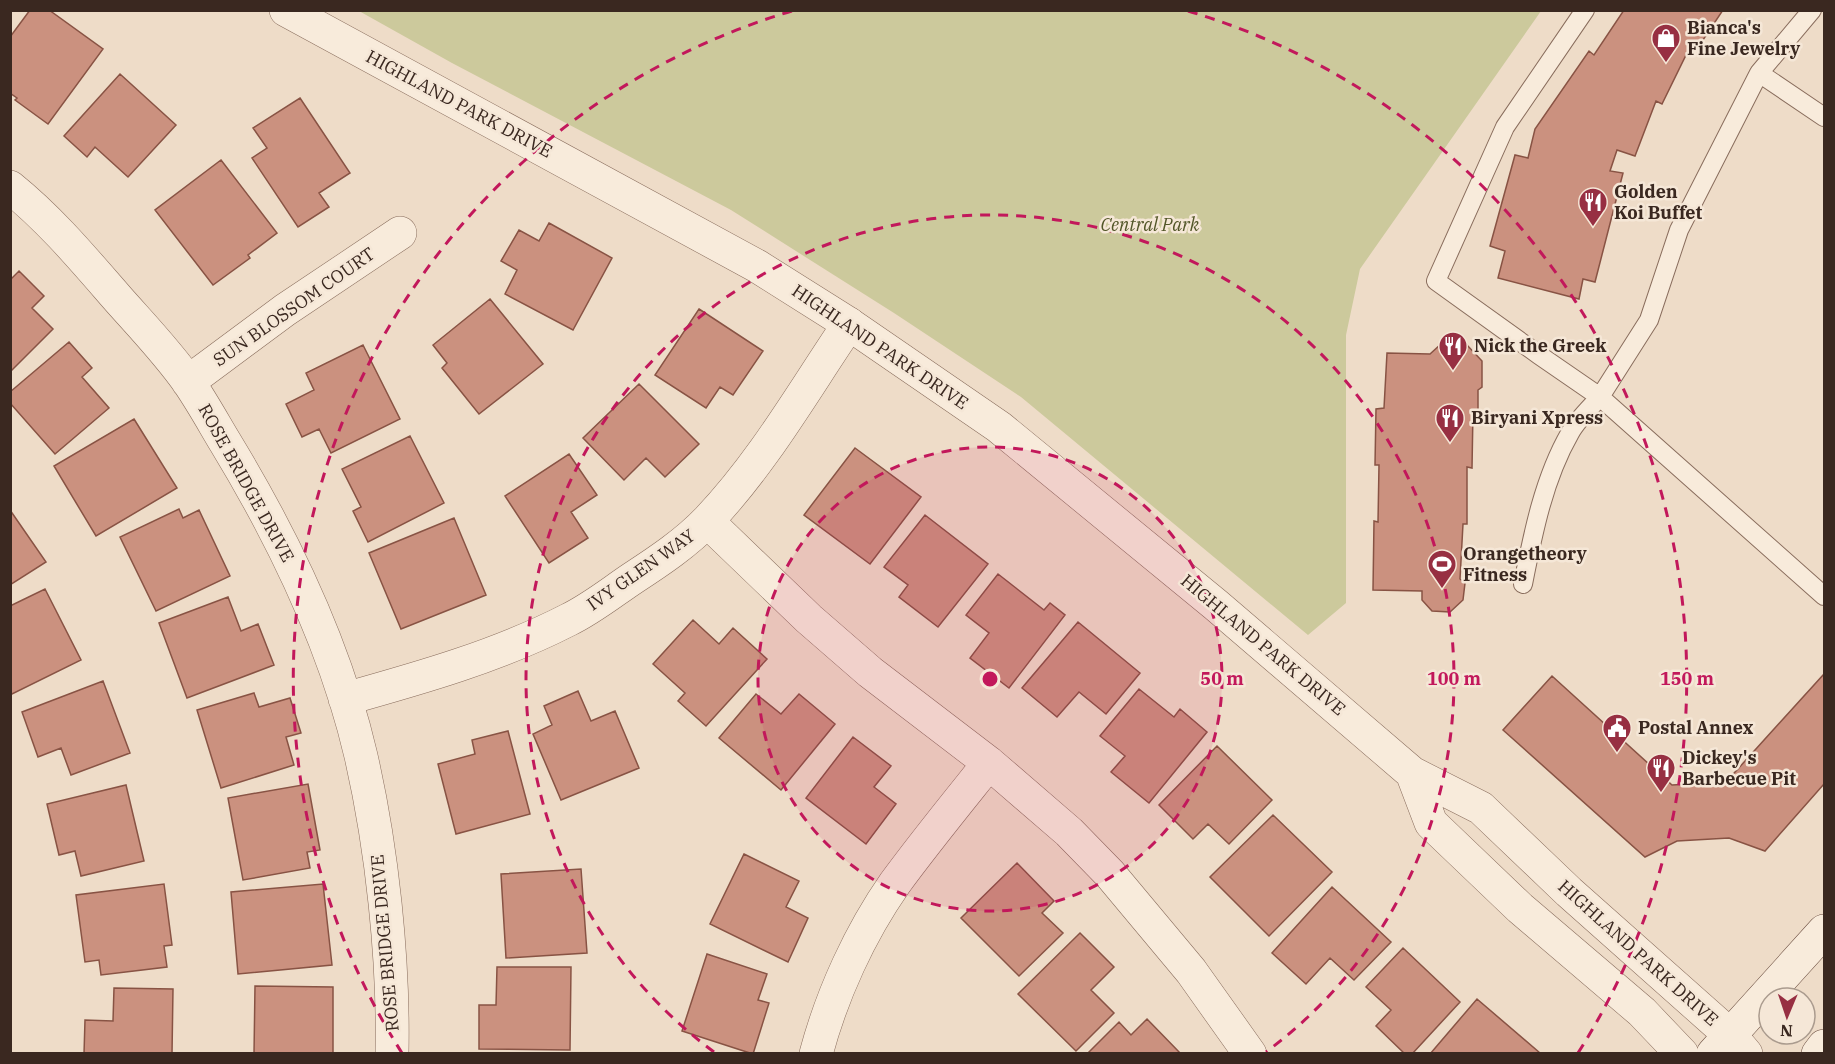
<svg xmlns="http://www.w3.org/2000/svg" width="1835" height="1064" font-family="'IBM Plex Serif',serif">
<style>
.green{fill:#ccc99c}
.building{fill:#cb917f;stroke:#885344;stroke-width:1.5}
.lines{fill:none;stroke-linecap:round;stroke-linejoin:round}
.service-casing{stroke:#896d5d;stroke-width:20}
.minor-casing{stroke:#896d5d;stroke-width:34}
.tertiary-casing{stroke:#896d5d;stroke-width:34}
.secondary-casing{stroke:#6b4e40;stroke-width:34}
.service{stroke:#f8ebdb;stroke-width:18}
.minor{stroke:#f8ebdb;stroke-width:33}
.tertiary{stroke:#f8ebdb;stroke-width:33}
.secondary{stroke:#f8ebdb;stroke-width:33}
.ring{fill:none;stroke:#c2185b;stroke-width:3;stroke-dasharray:10 8}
.labels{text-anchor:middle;stroke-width:5;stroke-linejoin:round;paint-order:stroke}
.poi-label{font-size:18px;font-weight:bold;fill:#3a2820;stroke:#f5e7d7;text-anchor:start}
.street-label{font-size:18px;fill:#3a2820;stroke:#f5e7d7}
.park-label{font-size:18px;font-style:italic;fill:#525628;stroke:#f5e7d7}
.centre{fill:#c2185b;stroke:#f5e7d7;stroke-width:3}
.ring-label{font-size:18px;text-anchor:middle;font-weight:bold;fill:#c2185b;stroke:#f5e7d7;stroke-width:5;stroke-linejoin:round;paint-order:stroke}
</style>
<rect width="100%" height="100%" fill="#eedcc8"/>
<path class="green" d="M359,11H1541L1360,269L1346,335V603L1308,635L1021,397L894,313L731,210L452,63Z"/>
<path class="building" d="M30,10H49L103,49L48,124L15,100L17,98L10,93V37Z
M1624,10H1723L1697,49L1690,47L1662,104L1656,101L1635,156L1617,150L1610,171L1623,173L1595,282L1583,279L1579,299L1498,278L1505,251L1490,246L1515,155L1528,158L1535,129L1589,51L1594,55Z
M120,74L176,125L128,177L95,147L87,157L64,136Z
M300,98L350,173L319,193L329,207L298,227L252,158L267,148L253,128Z
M221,160L277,233L248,255L250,258L213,285L155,210Z
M549,223L612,258L573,330L505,294L517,270L501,261L519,230L539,241Z
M19,271L44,296L32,308L53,329L10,372V280Z
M490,299L543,364L479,414L442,368L447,363L433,345Z
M699,309L763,351L733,395L720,387L706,408L655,375Z
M69,342L92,368L82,377L109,408L55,454L10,403V392Z
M1441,344H1466L1482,361V387L1478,390V411H1473L1472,468L1467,467V524H1463L1460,579L1465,583L1463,600L1450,612L1432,611L1422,600V591L1373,590L1374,521L1378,522L1379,465H1375L1376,409L1384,408L1387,353L1430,354Z
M363,345L400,419L331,453L319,429L302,437L286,404L314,390L306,373Z
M639,384L699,444L665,477L646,458L624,480L583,438Z
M134,419L177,488L96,536L54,466Z
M410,436L444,503L368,542L353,511L361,507L342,469Z
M855,448L921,497L870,564L804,515Z
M569,454L597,495L571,512L588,538L549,563L505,496Z
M179,509L183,518L199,510L230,576L156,611L120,537Z
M10,510L46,562L10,585Z
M925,515L988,564L938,627L899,597L908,585L884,567Z
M454,518L486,595L401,629L369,553Z
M998,574L1044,610L1050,603L1065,615L1009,688L970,658L989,633L966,615Z
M45,589L81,660L12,694L10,690V606Z
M228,597L241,631L258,624L274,665L187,698L159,623Z
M693,620L719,644L733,628L767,659L706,726L678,701L685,693L653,664Z
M1078,622L1140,673L1106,714L1079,692L1057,717L1022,688Z
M1824,674V784L1765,851L1729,838L1677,841L1645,857L1503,730L1552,676L1672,785L1726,782Z
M103,681L130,753L71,775L61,748L38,757L22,712Z
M1139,689L1174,717L1180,709L1207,732L1149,803L1111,772L1125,756L1100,736Z
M578,691L591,721L615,711L639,768L561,800L533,734L552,725L544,706Z
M254,693L259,707L290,698L301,733L286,737L294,765L221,788L197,710Z
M756,694L781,714L799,694L835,724L781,790L719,738Z
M508,731L530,814L456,834L438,764L475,754L472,740Z
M853,737L891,766L874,787L896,804L866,844L806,798Z
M1217,746L1272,800L1229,844L1208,824L1193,839L1159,805Z
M308,784L320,850L307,852L310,868L243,880L228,798Z
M126,785L144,861L81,876L75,851L59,855L47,804Z
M1273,815L1332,872L1269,936L1210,877Z
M744,854L799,881L786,907L808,918L788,962L710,924Z
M1017,863L1054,901L1042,913L1063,933L1019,976L961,918Z
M581,869L587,953L506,958L501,874Z
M164,884L172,945L164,946L167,967L101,975L99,960L85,962L76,895Z
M323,884L332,965L238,974L231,892Z
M1332,887L1391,942L1354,980L1330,958L1306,984L1272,953Z
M1080,933L1114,967L1091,990L1114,1013L1076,1051L1018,994Z
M1403,948L1460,1002L1412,1054H1405L1376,1026L1391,1010L1366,987Z
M707,954L767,974L758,1000L769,1003L753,1054L682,1031Z
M497,967H571L570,1050L479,1049V1005H496Z
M255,986L333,987V1054H254Z
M114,988L173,989L172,1054H84L85,1020L113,1021Z
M1477,999L1540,1053L1430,1054Z
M1147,1019L1181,1054H1087L1119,1022L1131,1035Z"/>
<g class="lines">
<g class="service-casing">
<path id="service" d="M1812,10L1759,73L1824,117
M1759,73L1679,230L1649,320L1600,397L1824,596
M1523,584C1533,533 1544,478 1570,433C1577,420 1590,408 1600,397L1539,355L1436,281L1505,127L1585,10"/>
</g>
<g class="minor-casing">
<path id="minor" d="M10,187C51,220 85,261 119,300C143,327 169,354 189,383C202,402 213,422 225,442C284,539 335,644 361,756C382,848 394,959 392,1054
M188,382L285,310L400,233
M707,521L809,619L870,672L989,763L1069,832L1110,874L1191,971L1250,1054
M345,699C420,678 498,656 568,620C591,609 612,592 633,578C659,561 686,543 708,520C764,461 804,390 849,324
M816,1054C832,994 860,933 895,883C925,842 957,803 989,763"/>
</g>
<g class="tertiary-casing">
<path id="tertiary" d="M286,10L757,266L849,324L999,427L1216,605L1412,773L1481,808L1569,892L1730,1035L1746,1054
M1412,773L1431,823L1520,908L1642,1012L1682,1054"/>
</g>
<g class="secondary-casing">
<path id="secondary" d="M1713,1054L1824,931
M1818,1054L1824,1046"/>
</g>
<use href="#service" class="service"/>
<use href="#minor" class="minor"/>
<use href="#tertiary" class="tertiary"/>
<use href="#secondary" class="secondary"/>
</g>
<circle cx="990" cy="679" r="232" fill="#c2185b" fill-opacity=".12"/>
<g class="ring">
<circle cx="990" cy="679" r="232"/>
<path d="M714 1052A464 464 0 1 1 1266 1052"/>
<path d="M402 1053A697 697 0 0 1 792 11M1188 11A697 697 0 0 1 1578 1053"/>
</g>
<defs>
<g id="shop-pin" transform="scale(1.5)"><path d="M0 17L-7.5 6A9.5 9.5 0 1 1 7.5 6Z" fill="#972f42" stroke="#f5e7d7"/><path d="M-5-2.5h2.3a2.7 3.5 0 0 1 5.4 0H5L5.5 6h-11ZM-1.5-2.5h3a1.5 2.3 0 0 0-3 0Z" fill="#fff"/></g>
<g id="restaurant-pin" transform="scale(1.5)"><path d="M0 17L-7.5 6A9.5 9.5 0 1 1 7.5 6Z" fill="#972f42" stroke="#f5e7d7"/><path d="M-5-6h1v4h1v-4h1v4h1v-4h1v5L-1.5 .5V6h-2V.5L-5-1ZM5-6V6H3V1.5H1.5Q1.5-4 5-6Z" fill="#fff"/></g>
<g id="stadium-pin" transform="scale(1.5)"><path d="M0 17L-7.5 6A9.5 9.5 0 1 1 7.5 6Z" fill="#972f42" stroke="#f5e7d7"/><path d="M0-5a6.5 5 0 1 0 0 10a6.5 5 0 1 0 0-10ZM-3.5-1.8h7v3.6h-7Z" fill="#fff"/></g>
<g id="civic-pin" transform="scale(1.5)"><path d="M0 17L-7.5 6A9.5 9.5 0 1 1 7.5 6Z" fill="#972f42" stroke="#f5e7d7"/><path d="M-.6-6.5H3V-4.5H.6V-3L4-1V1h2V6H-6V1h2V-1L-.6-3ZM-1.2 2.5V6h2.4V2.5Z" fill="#fff"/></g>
</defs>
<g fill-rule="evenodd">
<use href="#shop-pin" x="1666" y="38"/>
<use href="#restaurant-pin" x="1593" y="202"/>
<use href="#restaurant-pin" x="1453" y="346"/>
<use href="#restaurant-pin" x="1450" y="418"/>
<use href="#stadium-pin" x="1442" y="564"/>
<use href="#civic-pin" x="1617" y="728"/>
<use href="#restaurant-pin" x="1661" y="768"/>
</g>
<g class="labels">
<g class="poi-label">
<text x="1687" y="34">Bianca's<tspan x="1687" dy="21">Fine Jewelry</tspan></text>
<text x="1614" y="198">Golden<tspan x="1614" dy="21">Koi Buffet</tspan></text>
<text x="1474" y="352">Nick the Greek</text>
<text x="1471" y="424">Biryani Xpress</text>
<text x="1463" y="560">Orangetheory<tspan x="1463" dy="21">Fitness</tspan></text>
<text x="1638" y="734">Postal Annex</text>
<text x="1682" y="764">Dickey's<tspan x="1682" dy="21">Barbecue Pit</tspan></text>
</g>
<g class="street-label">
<text transform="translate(459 104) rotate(28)" y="6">HIGHLAND PARK DRIVE</text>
<text transform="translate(294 307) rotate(-35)" y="6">SUN BLOSSOM COURT</text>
<text transform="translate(880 347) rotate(34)" y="6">HIGHLAND PARK DRIVE</text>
<text transform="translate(246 483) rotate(61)" y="6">ROSE BRIDGE DRIVE</text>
<text transform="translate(641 570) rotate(-35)" y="6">IVY GLEN WAY</text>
<text transform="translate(1263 645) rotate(40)" y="6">HIGHLAND PARK DRIVE</text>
<text transform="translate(385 943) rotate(-95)" y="6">ROSE BRIDGE DRIVE</text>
<text transform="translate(1638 953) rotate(42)" y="6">HIGHLAND PARK DRIVE</text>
</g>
<g class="park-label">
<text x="1150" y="231">Central Park</text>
</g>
</g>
<circle cx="990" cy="679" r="9" class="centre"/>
<g class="ring-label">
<text x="1222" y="685">50 m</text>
<text x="1454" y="685">100 m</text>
<text x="1687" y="685">150 m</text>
</g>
<rect width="1835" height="1064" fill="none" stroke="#3a2820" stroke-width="24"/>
<g transform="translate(1787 1016) rotate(182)"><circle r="28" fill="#f5e7d7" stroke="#aa9b8e" stroke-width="1.5"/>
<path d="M0-4.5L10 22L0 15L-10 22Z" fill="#972f42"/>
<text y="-9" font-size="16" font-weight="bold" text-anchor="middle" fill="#3a2820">N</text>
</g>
</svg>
